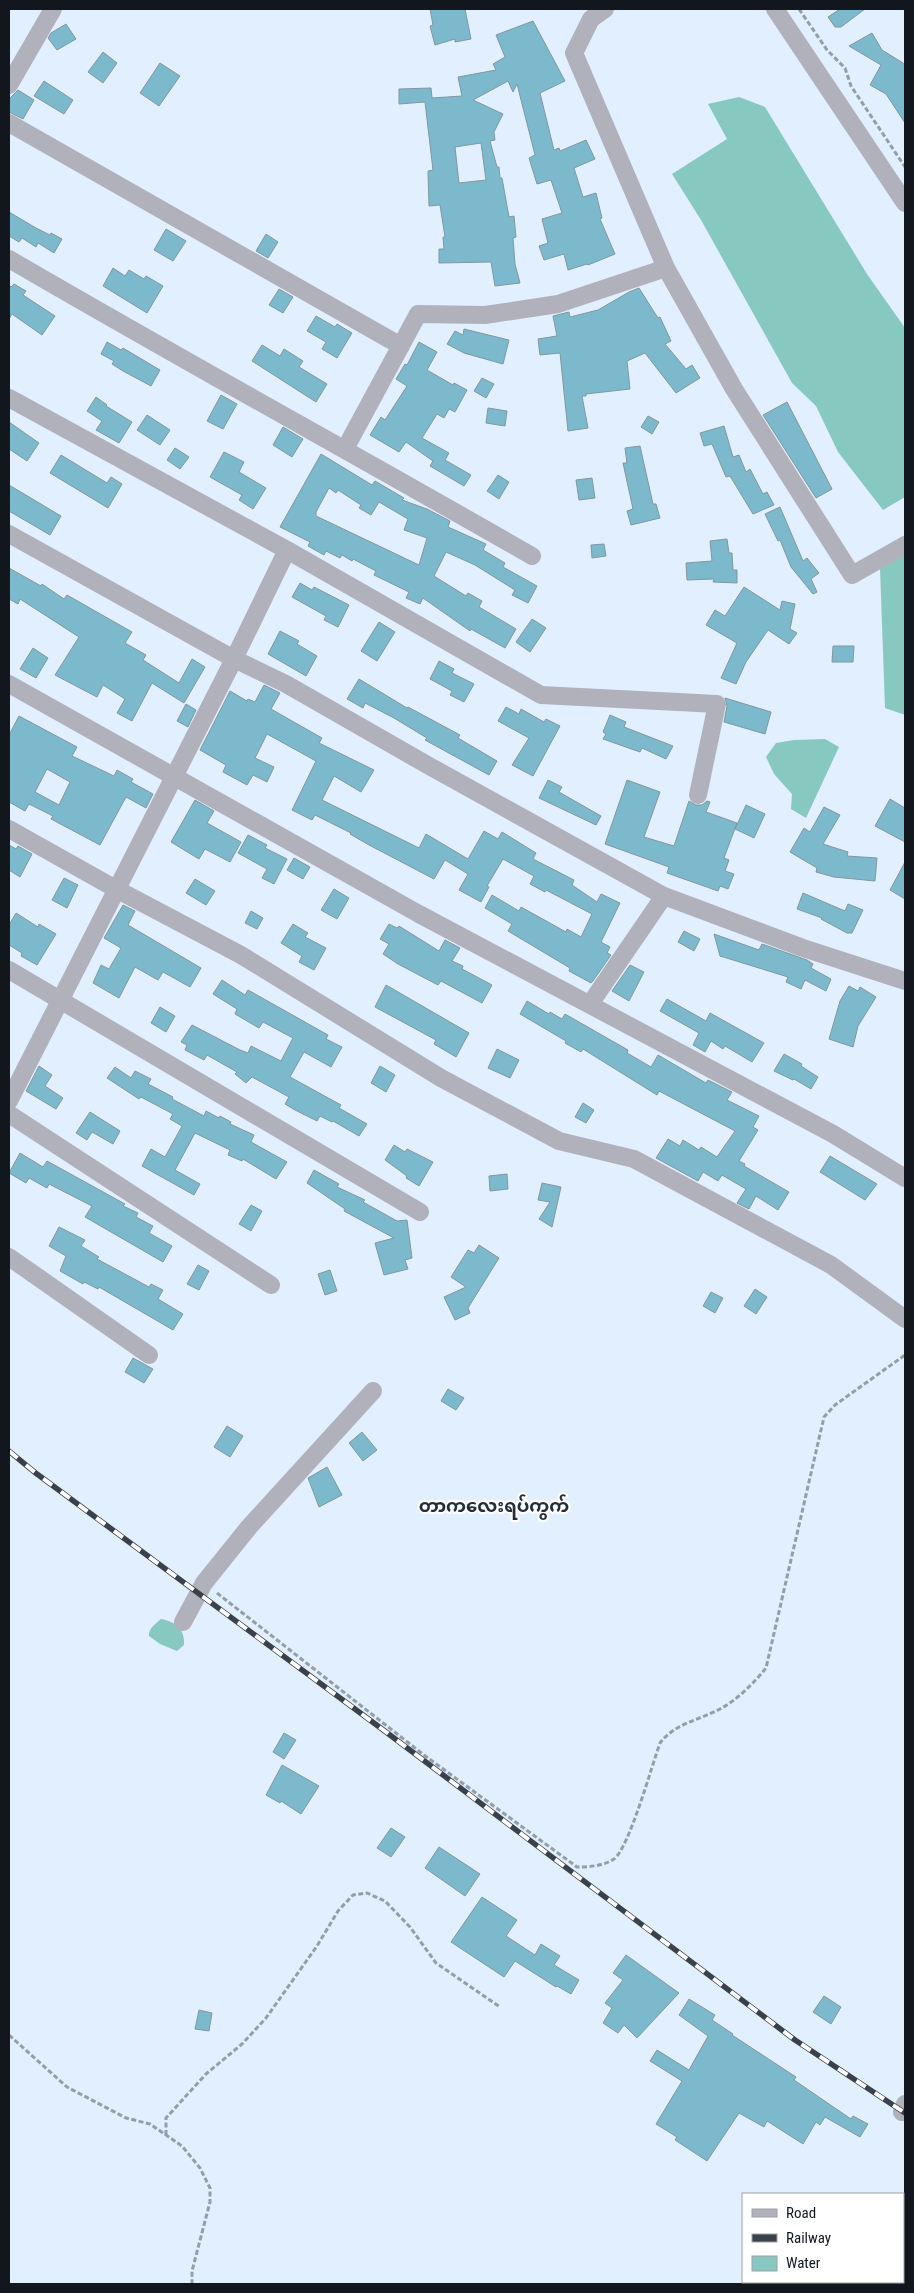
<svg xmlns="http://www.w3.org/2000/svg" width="914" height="2293" font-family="'Roboto Condensed','Noto Sans Myanmar',sans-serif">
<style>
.water{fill:#87c9c1}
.building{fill:#7db9cc;stroke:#7f98a1;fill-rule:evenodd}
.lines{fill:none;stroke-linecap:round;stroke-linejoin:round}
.path{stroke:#949eab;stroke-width:3;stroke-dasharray:5 2.5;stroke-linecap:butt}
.minor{stroke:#b1b1bb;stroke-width:18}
.rail-casing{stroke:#3b414a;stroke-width:5.5}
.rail{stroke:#fff;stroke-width:4;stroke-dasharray:11;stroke-linecap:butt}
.labels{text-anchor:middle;stroke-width:4.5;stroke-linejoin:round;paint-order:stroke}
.quarter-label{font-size:18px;font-weight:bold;fill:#222e3d;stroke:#fff}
</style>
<rect width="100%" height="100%" fill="#e2efff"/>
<path class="water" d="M739,97L765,107L867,274L905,328V497L883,510L838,452L816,406L792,383L701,220L672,174L727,139L708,104Z
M905,554V715L885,708L880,569Z
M825,739L839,747L806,818L791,809L792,794L774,774L766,757L776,743L794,740Z
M161,1619C176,1622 185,1629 184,1645L177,1651L160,1644L149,1636C148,1629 156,1623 161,1619Z"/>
<path class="building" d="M430,9H465L471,39L455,42V39L435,45L430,26L433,25Z
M840,9H865L841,27H835L828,17Z
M533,21L565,81L540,93L554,150L559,148L560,151L586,140L595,159L574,168L583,197L596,193L602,218L600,219L615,254L588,265L587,264L568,270L564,254L544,260L539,246L548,243L542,219L562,213L551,180L537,184L529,158L535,155L517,84L513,92L508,81L473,100L503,114L494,132L495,140L490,141L497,167H499L500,178H502L509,217L514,216L516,237L513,238L515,264L520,283L495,286L491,262L439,263V249H444L443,237H445L440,205L429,206L428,171L433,170L425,102L399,104V89L431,88L432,98L462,96L458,77L496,70L493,64L505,57L496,35ZM481,143L486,180L459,183L455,147Z
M66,24L76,39L57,50L48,38L51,33Z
M872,33L882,50L903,63L905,66V123L886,94L870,85L881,65L849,46Z
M103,52L117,63L103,83L88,72Z
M160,63L180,76L159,106L140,93Z
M44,81L73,100L64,114L34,96Z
M18,90L34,100L23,119L9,112V99Z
M9,212L36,228L50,235L51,233L62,239L54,253L38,243L36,247L22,238L19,242L9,236Z
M166,229L186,241L173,261L154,250Z
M266,234L278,242L268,258L256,251Z
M113,268L125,276L129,270L144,279L146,276L163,286L147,313L103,286Z
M14,284L26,291L23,295L55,316L42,335L12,314L9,319V285L11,287Z
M639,288L658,318L660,317L671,341L665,344L686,369L692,365L700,378L676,393L645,353L627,361L630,389L586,394V396H582L588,428L568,431L560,353L540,355L538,339L557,336L553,316L569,312L570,317L598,310L629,292Z
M279,289L293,297L283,313L269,305Z
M316,316L335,327L337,324L352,333L337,358L322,349L326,342L307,331Z
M464,329L509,340L503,364L464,353L447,344L455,331L463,335Z
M107,342L121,350L123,348L160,370L151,386L123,371L112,364L114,361L101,354Z
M419,342L437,352L427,370L453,385L454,383L467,390L455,412L449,409L444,418L437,414L422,438L449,453L445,460L471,475L464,486L430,466L433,461L406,442L399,452L370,435L381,417L385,420L407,386L396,379L405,364L407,365Z
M262,345L280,356L284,349L303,361L299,367L327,384L316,402L252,361Z
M482,378L494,384L486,398L474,391Z
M221,395L237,404L223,429L207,421Z
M96,397L107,405L106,406L132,422L119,443L96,430L102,421L87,411Z
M787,402L832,489L816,498L763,415Z
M488,408L507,411L505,426L486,423Z
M147,415L170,430L160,445L137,430Z
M648,416L659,422L652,434L641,427Z
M9,422L39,443L27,461L9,449Z
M724,426L733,457L739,455L746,472L750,469L763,494L767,492L774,505L753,514L730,476L726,477L712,444L704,446L700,433Z
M283,427L303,439L292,457L273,445Z
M640,446L653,504H656L660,518L631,525L627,511L633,509L623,463H627L625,448Z
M175,448L189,457L180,469L167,460Z
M224,452L244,462L239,472L266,488L253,509L239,500L242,495L210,477Z
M321,454L372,485L375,481L404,498L402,500L427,509L450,521L448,527L486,544L483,550L505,563L503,567L537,586L528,603L512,595L515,590L475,565L446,552L434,576L466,596L468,593L482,601L479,607L516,629L505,648L471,629L470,631L423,598L420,604L406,598L409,592L374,575L376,571L353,559L352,561L342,555L340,558L326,551L324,555L308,546L310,542L280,527ZM329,488L336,493L338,490L361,505L359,508L371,515L379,502L408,519L404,530L427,538L419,565L316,516V512Z
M61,455L107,483L111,477L122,484L108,508L50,473Z
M498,475L509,482L499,499L487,491Z
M592,478L595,498L579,500L576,480Z
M9,485L61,516L50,535L9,511Z
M780,507L803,561L807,558L819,573L811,579L817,592L813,594L791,567L780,540L778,541L765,514Z
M727,539L729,553H732L733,570H737V583L713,582L714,579L687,580L686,563L712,561L710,541Z
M604,544L606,556L592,558L591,545Z
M9,568L41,586L42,584L64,599L67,595L132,632L125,643L146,655L143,660L179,683L192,659L205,667L184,703L152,683L132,721L117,713L125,699L103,685L97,697L55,675L79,637L20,599L18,604L9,599Z
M300,583L312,590L314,587L349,605L338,627L324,620L326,616L292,597Z
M744,587L780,610L782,601L795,604L790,629L797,633L789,644L768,630L746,662L736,684L721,678L737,643L706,625L715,610L725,616Z
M532,619L546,628L530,652L516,642Z
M379,622L395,632L377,661L361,651Z
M280,631L299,641L297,644L317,656L306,676L268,654Z
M833,646H854L853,662H832Z
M33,648L48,658L36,678L20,669Z
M439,661L454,669L452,673L474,684L464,702L450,695L452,691L430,679Z
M359,679L407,708L408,707L460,735L458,738L497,761L489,775L425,740L427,738L394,718L365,703L363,708L347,699Z
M264,685L280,693L271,709L322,738L319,743L374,770L361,792L334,776L322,800L419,848L426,834L468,859L484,831L498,839L502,832L536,853L533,859L574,880L572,885L597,902L601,894L620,903L601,942L610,947L607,953L611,955L593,981L591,983L569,971L570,968L508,931L512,924L485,908L492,895L519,911L521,907L566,932L567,929L581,937L592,914L546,890L545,892L530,884L534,876L503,859L487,886L489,887L481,902L459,890L468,874L445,860L434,879L369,845L350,834L351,833L315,815L312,820L292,810L316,761L267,734L255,758L274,767L267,782L253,775L247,785L223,772L226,765L200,750L230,691L247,701L248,699L255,702Z
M725,698L771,712L765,734L724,722L727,706Z
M186,704L196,710L188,727L177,721Z
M506,707L519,714L521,709L544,722L546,719L560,726L533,776L512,765L529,738L498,721Z
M610,715L626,722L624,727L673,746L666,759L642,748L640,752L603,739L606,734L603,732Z
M19,716L77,747L72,756L114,776L117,770L133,779L131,782L153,794L146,808L126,797L100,845L51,819L53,816L29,804L25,811L9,802V735ZM47,769L70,782L59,805L35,792Z
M548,780L562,787L559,792L601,816L596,825L539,798Z
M627,780L660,792L644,837L674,846L689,801L696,805H702L707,801L710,802L706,812L737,823L724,858L729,860L725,871L734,874L728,889L720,886L718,891L667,873L669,867L605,844Z
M890,799L905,808V842L875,826Z
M195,800L214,811L207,823L241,842L230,862L205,849L199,859L171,842Z
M746,805L765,814L754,838L735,829Z
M824,807L840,815L823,844L848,852L847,856L877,858L875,881L834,877L816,872L817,868L790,852L804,828L810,832Z
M248,835L267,845L265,848L287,859L274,884L262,878L267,869L238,853Z
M9,845L16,849L18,846L32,854L20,877L9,870Z
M294,858L310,867L303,879L287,870Z
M905,862V899L890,890Z
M64,878L78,885L67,908L52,900Z
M195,879L215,891L206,905L186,893Z
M334,889L349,898L337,919L321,910Z
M803,893L845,911L848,904L863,910L852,933H847L821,919L822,918L797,909Z
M123,905L135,911L128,925L201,968L190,987L163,972L158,980L135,967L119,998L93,983L101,965L109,969L121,948L104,938Z
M251,911L263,918L257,929L245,923Z
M16,913L38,927L39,924L56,934L37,965L21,956L22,953L9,945V925Z
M293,924L308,933L305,937L326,948L314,970L299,962L302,956L281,943Z
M389,924L397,928L399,926L439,951L445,940L460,948L452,961L463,966L462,969L492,985L482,1003L441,981L438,985L398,964L383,954L389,944L380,939Z
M684,931L700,939L694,951L678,942Z
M714,934L759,950L762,944L807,960L813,964L811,968L831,979L826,991L805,980L801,989L786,982L788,977L720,956Z
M630,965L644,972L629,1001L612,991Z
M222,980L245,995L248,990L328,1035L326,1039L342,1047L331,1067L304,1052L290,1077L341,1105L339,1108L367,1124L359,1136L333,1121L332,1122L320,1116L317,1121L295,1110L285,1104L289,1097L252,1077L246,1083L235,1074L237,1072L207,1055L204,1060L185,1050L187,1045L181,1042L192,1025L240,1050L248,1053L251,1046L281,1061L293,1038L263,1022L259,1028L235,1014L237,1009L213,994Z
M386,985L469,1033L456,1057L434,1044L436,1040L375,1007Z
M849,986L858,991L860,987L876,997L858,1026L853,1047L829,1039L840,1001Z
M667,999L706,1021L710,1013L764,1043L752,1062L725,1046L723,1049L711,1041L705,1052L693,1045L699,1033L660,1011Z
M527,1001L549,1014L550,1012L562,1019L565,1014L628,1050L627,1053L651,1067L658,1055L706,1083L708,1080L732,1092L727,1100L759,1116L753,1127L758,1130L739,1161L745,1164L744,1166L789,1192L778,1210L756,1196L749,1209L737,1203L746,1189L722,1175L718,1181L703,1172L698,1181L656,1158L668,1139L680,1146L683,1140L699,1150L701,1147L717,1157L735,1131L659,1091L657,1095L583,1049L581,1052L565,1043L566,1041L520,1014Z
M160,1007L175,1016L166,1032L151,1023Z
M497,1049L519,1060L510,1078L488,1068Z
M784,1054L802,1064L801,1066L818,1077L811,1089L794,1079L793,1080L774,1071Z
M39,1066L52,1075L45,1086L63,1098L56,1109L26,1091Z
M380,1066L395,1075L386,1092L371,1083Z
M115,1067L131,1078L135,1071L151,1079L148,1084L173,1097L172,1099L204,1116L206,1111L219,1118L220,1116L231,1122L230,1124L254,1135L251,1142L287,1162L276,1179L243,1159L242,1161L228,1155L230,1150L195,1133L175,1170L200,1184L194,1195L142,1166L151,1149L165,1157L182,1126L170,1119L173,1114L141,1097L139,1099L107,1078Z
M583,1103L594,1110L586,1123L575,1117Z
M90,1112L120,1131L113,1144L92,1132L87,1140L76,1133Z
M394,1145L405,1152L407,1149L433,1162L419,1186L406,1178L407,1176L385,1160Z
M20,1153L43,1167L47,1161L125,1204L123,1206L138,1213L136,1217L153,1226L149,1233L172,1246L163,1262L85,1217L92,1206L49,1184L47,1188L29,1178L26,1183L9,1173Z
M830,1156L877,1184L865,1200L820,1172Z
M314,1170L339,1184L337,1187L365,1200L363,1202L397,1221L407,1220L412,1258L405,1260L408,1269L384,1275L375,1243L394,1238L344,1211L345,1209L307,1183Z
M507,1174L508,1189L490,1191L489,1176Z
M542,1183L561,1187L552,1227L539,1219L550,1202L538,1200Z
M251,1205L262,1211L251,1231L239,1224Z
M59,1227L85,1240L81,1246L99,1257L97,1259L149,1287L151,1284L163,1290L158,1299L183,1314L173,1330L99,1287L98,1289L84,1282L83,1284L60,1271L66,1256L49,1246Z
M479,1245L499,1258L468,1308L470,1313L455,1320L444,1297L466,1287L451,1277L468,1250L474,1253Z
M198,1265L209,1271L199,1290L187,1284Z
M330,1270L337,1291L325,1295L318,1274Z
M755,1289L767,1297L756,1314L744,1306Z
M711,1292L723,1298L715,1313L703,1306Z
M133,1358L153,1369L144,1383L125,1372Z
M448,1389L464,1398L456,1410L441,1401Z
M227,1426L243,1436L230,1457L214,1447Z
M362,1432L377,1450L363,1461L349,1443Z
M327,1467L342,1495L319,1507L308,1478Z
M284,1733L296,1740L284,1759L273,1752Z
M282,1765L319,1786L301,1814L281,1801L280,1803L266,1795Z
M391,1828L405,1837L391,1857L377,1848Z
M439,1847L480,1874L465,1896L425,1868Z
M482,1897L517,1920L506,1936L535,1955L541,1944L560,1956L554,1965L579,1980L571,1994L557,1986L556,1987L515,1961L504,1977L451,1942Z
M626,1955L679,1993L637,2038L624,2025L618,2033L603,2023L612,2008L605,2003L623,1980L613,1973Z
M824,1996L841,2007L831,2024L813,2012Z
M689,1999L715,2015L712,2020L733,2034L732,2035L796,2077L794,2080L851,2119L853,2116L868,2124L860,2137L825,2117L820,2125L816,2122L803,2144L767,2121L764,2127L739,2113L707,2161L675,2140L677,2137L656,2124L682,2081L650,2061L657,2050L689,2070L708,2036L679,2015Z
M199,2010L212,2013L209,2031L195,2029Z"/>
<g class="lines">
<path class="path" d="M799,9L827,50L845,68L851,86L905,167
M217,1593L424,1755L577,1867C589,1867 603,1866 614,1859C629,1848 652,1765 660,1743C674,1724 699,1720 720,1709C737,1700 754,1683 766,1668L824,1417L835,1405L905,1355
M9,2035L67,2087L126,2118L150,2124L182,2146L200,2168L210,2188V2202L192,2271V2284
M166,2135V2118L206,2074L242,2044L266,2018L317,1946L338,1911L353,1895L367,1893L385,1901L410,1927L436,1963L500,2007"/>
<path class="minor" d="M605,9L591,19L574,53L666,268L734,389L852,575L905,545
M775,9L905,203
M9,85L53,9
M9,123L401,346
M9,259C182,360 358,456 532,556
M9,398L287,550L541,695L717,704L698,795
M345,449L418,314L485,315L558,304L666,268
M9,534L234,659L286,684L431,767L664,896L803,948L905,981
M9,684L419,914L833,1134L905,1178
M9,829L116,889L241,955L441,1078L559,1141L634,1159L831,1265L905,1319
M9,970L420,1212
M590,1004L664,896
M9,1101L234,659L287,550
M9,1114L271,1285
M9,1257L149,1355
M183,1622L204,1583L249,1527L373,1391
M902,2112L905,2104"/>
<g class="rail-casing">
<path id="rail" d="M9,1451L37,1474L382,1729L795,2040L905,2113"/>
</g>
<use href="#rail" class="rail"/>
</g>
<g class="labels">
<g class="quarter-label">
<text x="494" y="1512">တာကလေးရပ်ကွက်</text>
</g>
</g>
<rect width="914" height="2293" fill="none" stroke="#12171e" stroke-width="20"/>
<rect x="742" y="2193" width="162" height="90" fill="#ffffff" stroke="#a0a2a5"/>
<rect x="752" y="2209" width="25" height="8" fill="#b1b1bb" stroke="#a0a2a5"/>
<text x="786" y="2218" font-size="15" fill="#12171e">Road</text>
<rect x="752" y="2234" width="25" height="8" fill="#3b414a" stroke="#a0a2a5"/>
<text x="786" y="2243" font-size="15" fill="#12171e">Railway</text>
<rect x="752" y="2256" width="25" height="15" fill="#87c9c1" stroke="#a0a2a5"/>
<text x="786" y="2268" font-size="15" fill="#12171e">Water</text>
</svg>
